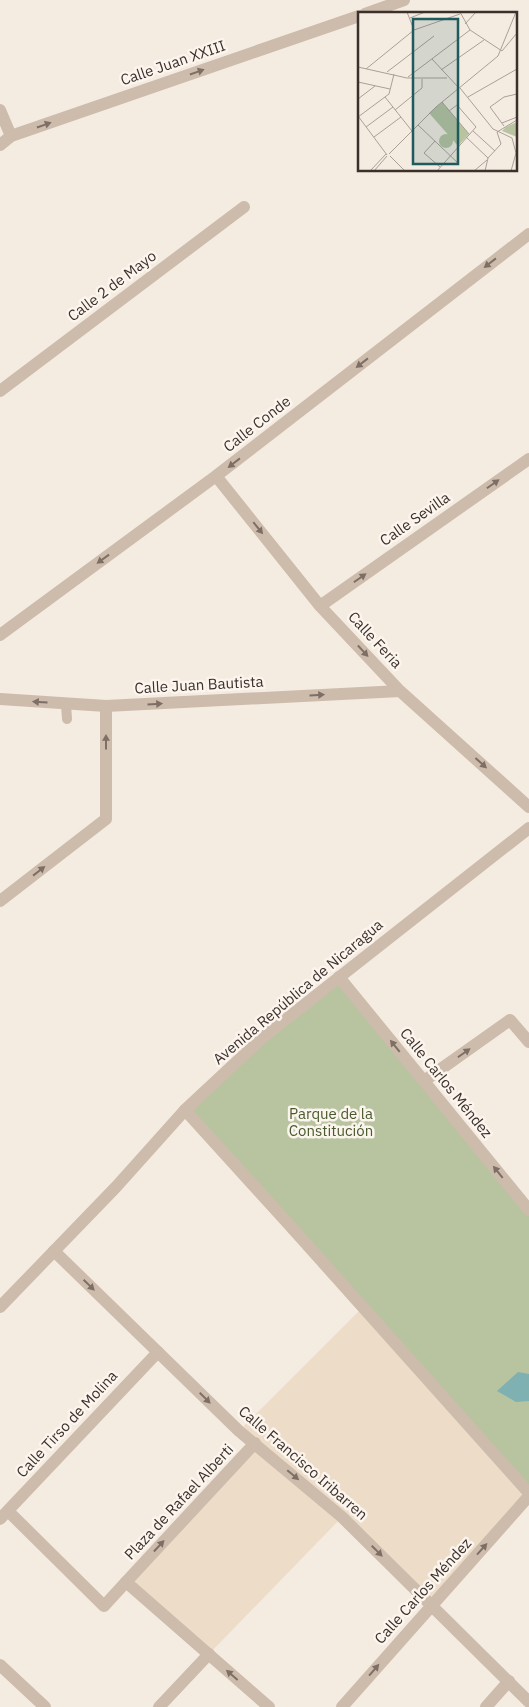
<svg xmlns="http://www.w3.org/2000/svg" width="529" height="1707" font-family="'IBM Plex Sans',sans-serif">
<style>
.green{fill:#b8c4a0}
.plaza{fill:#ecdcc8}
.water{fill:#7fb0b2}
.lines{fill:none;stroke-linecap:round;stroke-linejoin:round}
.service{stroke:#cdbbac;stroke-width:10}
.pedestrian{stroke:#cdbbac;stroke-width:12}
.minor{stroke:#cdbbac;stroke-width:12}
.tertiary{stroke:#cdbbac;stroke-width:12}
.oneway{fill:#7d6f65}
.labels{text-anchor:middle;stroke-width:5;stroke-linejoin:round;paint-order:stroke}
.street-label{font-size:15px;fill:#3b302b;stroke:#fbf5ee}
.park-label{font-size:15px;fill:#4a5a2e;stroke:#fbf5ee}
.inset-road{fill:none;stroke:#aaa098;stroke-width:1}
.view{fill:#1f5a5e;fill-opacity:0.15;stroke:#1f5a5e;stroke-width:2.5}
.inset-edge{fill:none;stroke:#3b302b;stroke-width:2.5}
</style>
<rect width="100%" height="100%" fill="#f4ebe1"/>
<path class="green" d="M339,977L529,1210V1493L189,1110Z"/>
<path class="plaza" d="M363,1307L529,1493L431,1605L342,1517L209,1654L126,1582L252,1444L239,1431Z"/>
<path class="water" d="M518,1372L529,1374V1401L516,1402L497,1391Z"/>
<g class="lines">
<path class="service" d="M66,704L67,719"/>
<path class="pedestrian" d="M293,1229L529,1493
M8,1511L104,1606L126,1582
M0,1519L158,1352
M0,1665L45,1707
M159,1707L209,1654
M486,1707L509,1681"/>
<path class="minor" d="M365,14L404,0
M0,110L11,136
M0,145L11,136L359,16
M0,391L244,207
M216,476L320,606L400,691L529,807
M320,606L529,459
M0,635L216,476L529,234
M0,699L106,706L400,691
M0,901L106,819V706
M339,977L529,1210
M424,1081L510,1020L529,1042
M185,1110L293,1229
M54,1251L239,1431L342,1517L529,1702
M255,1443L126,1582L269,1707
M342,1707L529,1496"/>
<path class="tertiary" d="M0,1307L116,1187L185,1110L262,1038L529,828"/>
</g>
<defs><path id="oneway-solid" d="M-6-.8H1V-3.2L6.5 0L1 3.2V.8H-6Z" transform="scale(1.25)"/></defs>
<g class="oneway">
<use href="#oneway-solid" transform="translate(197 72) rotate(-19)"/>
<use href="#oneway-solid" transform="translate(44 125) rotate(-19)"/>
<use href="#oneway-solid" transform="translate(490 263) rotate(142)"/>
<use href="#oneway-solid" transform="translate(362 363) rotate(142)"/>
<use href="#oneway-solid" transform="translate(234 463) rotate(142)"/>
<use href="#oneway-solid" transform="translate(493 484) rotate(-35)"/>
<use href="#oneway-solid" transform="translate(258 528) rotate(51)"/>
<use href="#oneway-solid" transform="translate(103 559) rotate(144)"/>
<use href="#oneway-solid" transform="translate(360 578) rotate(-35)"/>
<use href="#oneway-solid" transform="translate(363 651) rotate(47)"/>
<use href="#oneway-solid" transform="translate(317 695) rotate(-3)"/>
<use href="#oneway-solid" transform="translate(40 702) rotate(-176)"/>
<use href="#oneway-solid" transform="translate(155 704) rotate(-3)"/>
<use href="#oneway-solid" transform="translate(106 742) rotate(-90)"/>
<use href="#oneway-solid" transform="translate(481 763) rotate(42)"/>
<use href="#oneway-solid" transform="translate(39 871) rotate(-38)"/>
<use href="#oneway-solid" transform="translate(395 1046) rotate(-129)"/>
<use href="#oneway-solid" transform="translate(464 1053) rotate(-35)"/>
<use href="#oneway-solid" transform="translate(498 1172) rotate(-129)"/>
<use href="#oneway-solid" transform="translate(89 1285) rotate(44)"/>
<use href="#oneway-solid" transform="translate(205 1398) rotate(45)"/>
<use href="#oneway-solid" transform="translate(293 1475) rotate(40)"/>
<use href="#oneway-solid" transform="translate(159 1546) rotate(-47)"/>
<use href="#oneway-solid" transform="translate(482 1549) rotate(-48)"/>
<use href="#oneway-solid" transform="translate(377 1551) rotate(45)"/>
<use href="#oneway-solid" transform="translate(374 1670) rotate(-49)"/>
<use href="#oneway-solid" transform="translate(232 1675) rotate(-139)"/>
</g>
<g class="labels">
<g class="street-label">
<text transform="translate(173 63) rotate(-19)" y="5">Calle Juan XXIII</text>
<text transform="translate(112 286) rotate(-37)" y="5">Calle 2 de Mayo</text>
<text transform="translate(257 424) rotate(-38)" y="5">Calle Conde</text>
<text transform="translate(415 519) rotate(-35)" y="5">Calle Sevilla</text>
<text transform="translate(375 640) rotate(47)" y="5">Calle Feria</text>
<text transform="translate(199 685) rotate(-3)" y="5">Calle Juan Bautista</text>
<text transform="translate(298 992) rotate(-40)" y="5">Avenida República de Nicaragua</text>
<text transform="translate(446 1083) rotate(51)" y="5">Calle Carlos Méndez</text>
<text transform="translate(67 1424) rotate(-47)" y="5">Calle Tirso de Molina</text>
<text transform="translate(303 1463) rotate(41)" y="5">Calle Francisco Iribarren</text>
<text transform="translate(179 1502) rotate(-47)" y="5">Plaza de Rafael Alberti</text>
<text transform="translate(423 1591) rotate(-48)" y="5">Calle Carlos Méndez</text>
</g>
<g class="park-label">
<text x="331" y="1119">Parque de la<tspan x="331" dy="17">Constitución</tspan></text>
</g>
</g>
<g transform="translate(358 12)">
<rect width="159" height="159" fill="#f4ebe1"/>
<path d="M84,90L111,122L100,134L71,101ZM159,110V125L144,119L148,115ZM81 129a7 7 0 1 1 14 0a7 7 0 1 1-14 0Z" fill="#b8c4a0"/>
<path class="inset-road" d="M49,0L56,18M102,0L112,18L144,39L159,21M52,6L67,0M107,12L118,0M74,47L101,76M0,55L49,66H89M8,57L56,18L102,2M83,58L126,28M29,60L76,24M50,65L112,18M0,70L32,77M102,76L135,117L154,126L158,141L153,159M27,85L54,119M110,85L159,57M0,87L17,74M84,90L111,122M37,98L64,76V67M0,104L29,143M0,105L31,82L36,62M144,111L159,105M60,113L101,152M146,114L132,95L146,85L159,82M8,115L35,95M115,119L137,139M139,120L159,108M16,125L43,105M108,125L130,146M77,129L66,141L82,155M31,142L78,95L140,44L158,0M32,144L47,159M12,159L28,142M16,159L29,144M79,159L118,115L99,93L91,99M116,159L129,148M127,159L130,146L143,132L139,120"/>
<path class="view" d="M55,7H100V152H55Z"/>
<rect width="159" height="159" class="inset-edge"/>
</g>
</svg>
